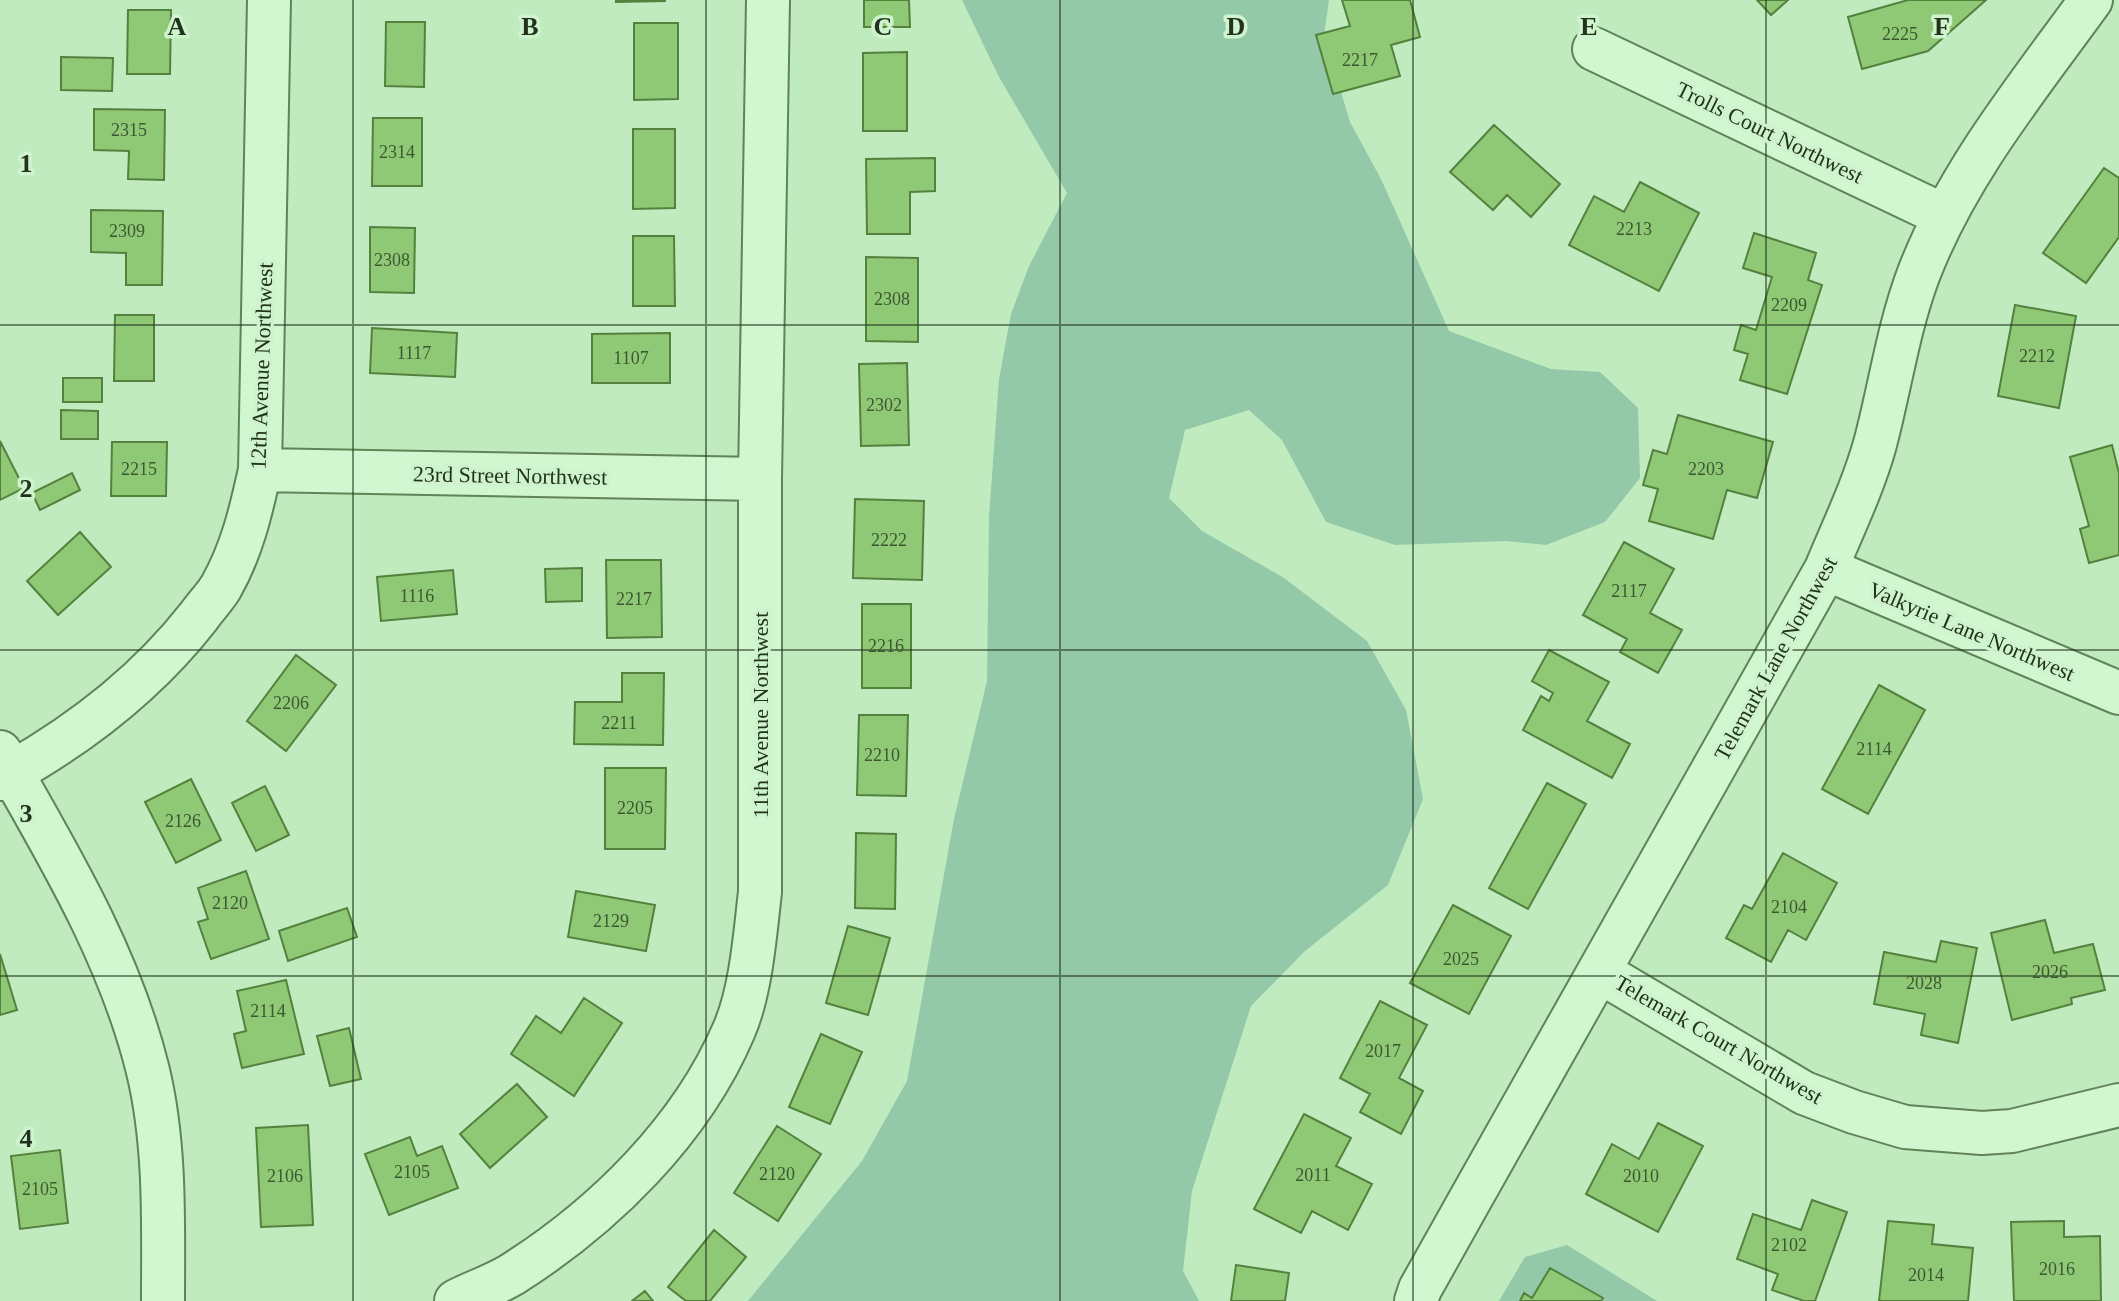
<svg xmlns="http://www.w3.org/2000/svg" width="2119" height="1301" font-family="'Times New Roman',serif">
<style>
.green{fill:#93c9a8}
.building{fill:#8fc975;stroke:#54813e;stroke-width:2}
.lines{fill:none;stroke-linecap:round;stroke-linejoin:round}
.minor-casing{stroke:#608357;stroke-width:46}
.minor{stroke:#d1f7d0;stroke-width:42}
.grid{fill:none;stroke:#21331c;stroke-width:2;stroke-opacity:0.55}
.labels{text-anchor:middle;stroke-width:7;stroke-linejoin:round;paint-order:stroke}
.number-label{font-size:18px;fill:#3c5832}
.street-label{font-size:22px;fill:#21331c;stroke:#cef3cd}
.grid-label{font-size:26px;text-anchor:middle;font-weight:bold;fill:#21331c;stroke:#cef3cd;stroke-width:7;stroke-linejoin:round;paint-order:stroke}
</style>
<rect width="100%" height="100%" fill="#bfebbe"/>
<path class="green" d="M962,0H1329L1324,36L1350,122L1381,179L1449,331L1551,369L1600,372L1638,408L1640,478L1605,522L1546,545L1506,541L1395,545L1326,522L1282,440L1249,410L1185,430L1169,498L1202,531L1284,578L1367,641L1406,710L1423,799L1388,885L1305,951L1251,1006L1192,1191L1183,1271L1199,1301H748L862,1161L907,1081L954,819L987,681L989,517L999,379L1011,314L1029,266L1067,193L999,77Z
M1567,1245L1657,1301H1499L1525,1257Z"/>
<path class="building" d="M616,0H665V1L616,2Z
M864,0H909L910,27H864Z
M1342,0H1410L1420,37L1391,45L1400,76L1333,94L1316,35L1350,26Z
M1757,0H1788L1771,15Z
M1986,0L1928,51L1862,69L1848,17L1908,0Z
M128,10H171L170,74H127Z
M386,22H425L424,87L385,86Z
M634,23H678V99L634,100Z
M907,52V131H863V53Z
M61,57L113,58L112,91L61,90Z
M94,109L165,110L164,180L128,179L129,151L94,150Z
M373,118H422V186H372Z
M1494,125L1560,184L1531,217L1507,195L1493,210L1450,172Z
M633,129H675V208L633,209Z
M935,158V191L910,192V234H867L866,159Z
M2104,168L2119,178V237L2086,283L2043,253Z
M1640,182L1699,213L1659,291L1569,245L1594,196L1624,212Z
M91,210L163,211L162,285H126V253L91,252Z
M370,227L415,228L414,293L370,292Z
M1754,233L1816,253L1808,280L1822,285L1787,394L1740,380L1748,354L1734,350L1741,325L1756,330L1772,277L1743,268Z
M633,236H674L675,306H633Z
M866,257L918,258V342L866,341Z
M2015,305L2076,316L2059,408L1998,396Z
M115,315H154V381H114Z
M372,328L457,333L455,377L370,373Z
M670,333V383H592V334Z
M907,363L909,445L861,446L859,364Z
M63,378H102V402H63Z
M61,410L98,411V439H61Z
M1678,415L1773,442L1757,498L1727,490L1713,539L1649,521L1658,489L1643,485L1653,450L1667,454Z
M0,441L24,488L0,500Z
M112,442H167L166,496H111Z
M2112,445L2119,473V555L2089,563L2080,529L2089,526L2070,457Z
M72,473L80,490L40,510L32,493Z
M855,499L924,501L922,580L853,578Z
M80,532L111,567L58,615L27,581Z
M1624,542L1674,569L1650,613L1682,630L1658,673L1620,652L1627,639L1583,615Z
M606,560H661L662,637L607,638Z
M582,568V601L546,602L545,569Z
M453,570L457,614L381,621L377,577Z
M862,604H911V688H862Z
M1549,650L1609,682L1587,721L1630,744L1612,778L1523,730L1541,696L1549,701L1553,693L1532,681Z
M296,655L336,685L286,751L247,721Z
M622,673H664L663,745L574,744L575,702H622Z
M1879,685L1925,710L1868,814L1822,789Z
M859,715H908L906,796L857,795Z
M605,768H666L665,849H605Z
M191,779L221,840L176,863L145,802Z
M1547,783L1586,804L1528,909L1489,888Z
M265,786L289,835L256,851L232,803Z
M856,833L896,834L895,909L855,908Z
M1783,853L1837,883L1806,940L1788,930L1771,962L1726,938L1744,905L1752,909Z
M246,871L269,939L211,959L198,922L208,919L198,888Z
M576,891L655,905L646,951L568,937Z
M1453,905L1511,936L1469,1014L1410,983Z
M347,908L357,937L288,961L279,931Z
M2045,920L2054,953L2093,944L2105,990L2071,998L2072,1004L2012,1020L1991,933Z
M848,926L890,938L868,1015L826,1003Z
M1941,941L1977,948L1958,1043L1921,1035L1925,1014L1874,1004L1884,952L1936,962Z
M0,954L17,1010L0,1015Z
M286,980L304,1054L242,1068L234,1034L246,1031L237,991Z
M584,998L622,1023L574,1096L511,1054L536,1016L561,1033Z
M1380,1001L1427,1025L1399,1078L1423,1091L1401,1134L1360,1112L1370,1094L1340,1078Z
M349,1028L361,1079L330,1086L317,1036Z
M821,1034L862,1052L830,1124L789,1107Z
M517,1084L547,1117L490,1168L460,1134Z
M1304,1114L1351,1138L1336,1166L1372,1184L1348,1230L1312,1211L1301,1233L1254,1209Z
M1658,1123L1703,1146L1658,1232L1586,1194L1612,1144L1639,1159Z
M308,1125L313,1225L261,1227L256,1128Z
M777,1126L821,1154L778,1221L734,1193Z
M410,1137L417,1156L442,1146L458,1188L389,1215L365,1154Z
M60,1150L68,1223L20,1229L11,1156Z
M1812,1200L1847,1212L1815,1301H1804L1772,1290L1778,1274L1737,1259L1753,1214L1801,1230Z
M1888,1221L1934,1225L1932,1244L1973,1248L1968,1301H1879Z
M2064,1221V1237L2100,1236L2101,1301H2014L2011,1222Z
M714,1230L746,1257L710,1301H686L668,1287Z
M1236,1265L1289,1273L1285,1301H1231Z
M1550,1268L1603,1298L1601,1301H1520L1524,1293L1532,1298Z
M645,1291L653,1301H632Z"/>
<g class="lines">
<g class="minor-casing">
<path id="minor" d="M1594,49L1945,216
M260,470L760,479
M1826,569L2119,693
M0,752C58,854 120,956 148,1071C166,1146 163,1225 163,1301
M0,779C75,738 146,684 199,616C206,606 215,597 221,587C242,550 251,511 260,470L269,0
M1600,972L1804,1093L1854,1112L1905,1127L1982,1133L2012,1131L2119,1105
M456,1301C474,1292 494,1285 511,1275C603,1217 691,1131 734,1030C751,991 755,935 760,892V479L768,0
M1416,1301L1420,1289L1471,1198L1826,569C1843,528 1863,487 1875,444C1890,388 1898,328 1919,273C1958,172 2028,87 2091,0"/>
</g>
<use href="#minor" class="minor"/>
</g>
<path class="grid" d="M353,0V1301M706,0V1301M1060,0V1301M1413,0V1301M1766,0V1301M0,325H2119M0,650H2119M0,976H2119"/>
<g class="labels">
<g class="number-label">
<text x="1900" y="40">2225</text>
<text x="1360" y="66">2217</text>
<text x="129" y="136">2315</text>
<text x="397" y="158">2314</text>
<text x="1634" y="235">2213</text>
<text x="127" y="237">2309</text>
<text x="392" y="266">2308</text>
<text x="892" y="305">2308</text>
<text x="1789" y="311">2209</text>
<text x="414" y="359">1117</text>
<text x="2037" y="362">2212</text>
<text x="631" y="364">1107</text>
<text x="884" y="411">2302</text>
<text x="139" y="475">2215</text>
<text x="1706" y="475">2203</text>
<text x="889" y="546">2222</text>
<text x="1629" y="597">2117</text>
<text x="417" y="602">1116</text>
<text x="634" y="605">2217</text>
<text x="886" y="652">2216</text>
<text x="291" y="709">2206</text>
<text x="619" y="729">2211</text>
<text x="1874" y="755">2114</text>
<text x="882" y="761">2210</text>
<text x="635" y="814">2205</text>
<text x="183" y="827">2126</text>
<text x="230" y="909">2120</text>
<text x="1789" y="913">2104</text>
<text x="611" y="927">2129</text>
<text x="1461" y="965">2025</text>
<text x="2050" y="978">2026</text>
<text x="1924" y="989">2028</text>
<text x="268" y="1017">2114</text>
<text x="1383" y="1057">2017</text>
<text x="412" y="1178">2105</text>
<text x="777" y="1180">2120</text>
<text x="1313" y="1181">2011</text>
<text x="285" y="1182">2106</text>
<text x="1641" y="1182">2010</text>
<text x="40" y="1195">2105</text>
<text x="1789" y="1251">2102</text>
<text x="2057" y="1275">2016</text>
<text x="1926" y="1281">2014</text>
</g>
<g class="street-label">
<text transform="translate(1770 132) rotate(26)" y="8">Trolls Court Northwest</text>
<text transform="translate(261 366) rotate(-88)" y="8">12th Avenue Northwest</text>
<text transform="translate(510 475) rotate(1)" y="8">23rd Street Northwest</text>
<text transform="translate(1972 631) rotate(23)" y="8">Valkyrie Lane Northwest</text>
<text transform="translate(1775 658) rotate(-61)" y="8">Telemark Lane Northwest</text>
<text transform="translate(760 715) rotate(-90)" y="8">11th Avenue Northwest</text>
<text transform="translate(1719 1039) rotate(30)" y="8">Telemark Court Northwest</text>
</g>
</g>
<g class="grid-label">
<text x="177" y="35">A</text>
<text x="530" y="35">B</text>
<text x="883" y="35">C</text>
<text x="1236" y="35">D</text>
<text x="1589" y="35">E</text>
<text x="1942" y="35">F</text>
<text x="26" y="172">1</text>
<text x="26" y="497">2</text>
<text x="26" y="822">3</text>
<text x="26" y="1147">4</text>
</g>
</svg>
